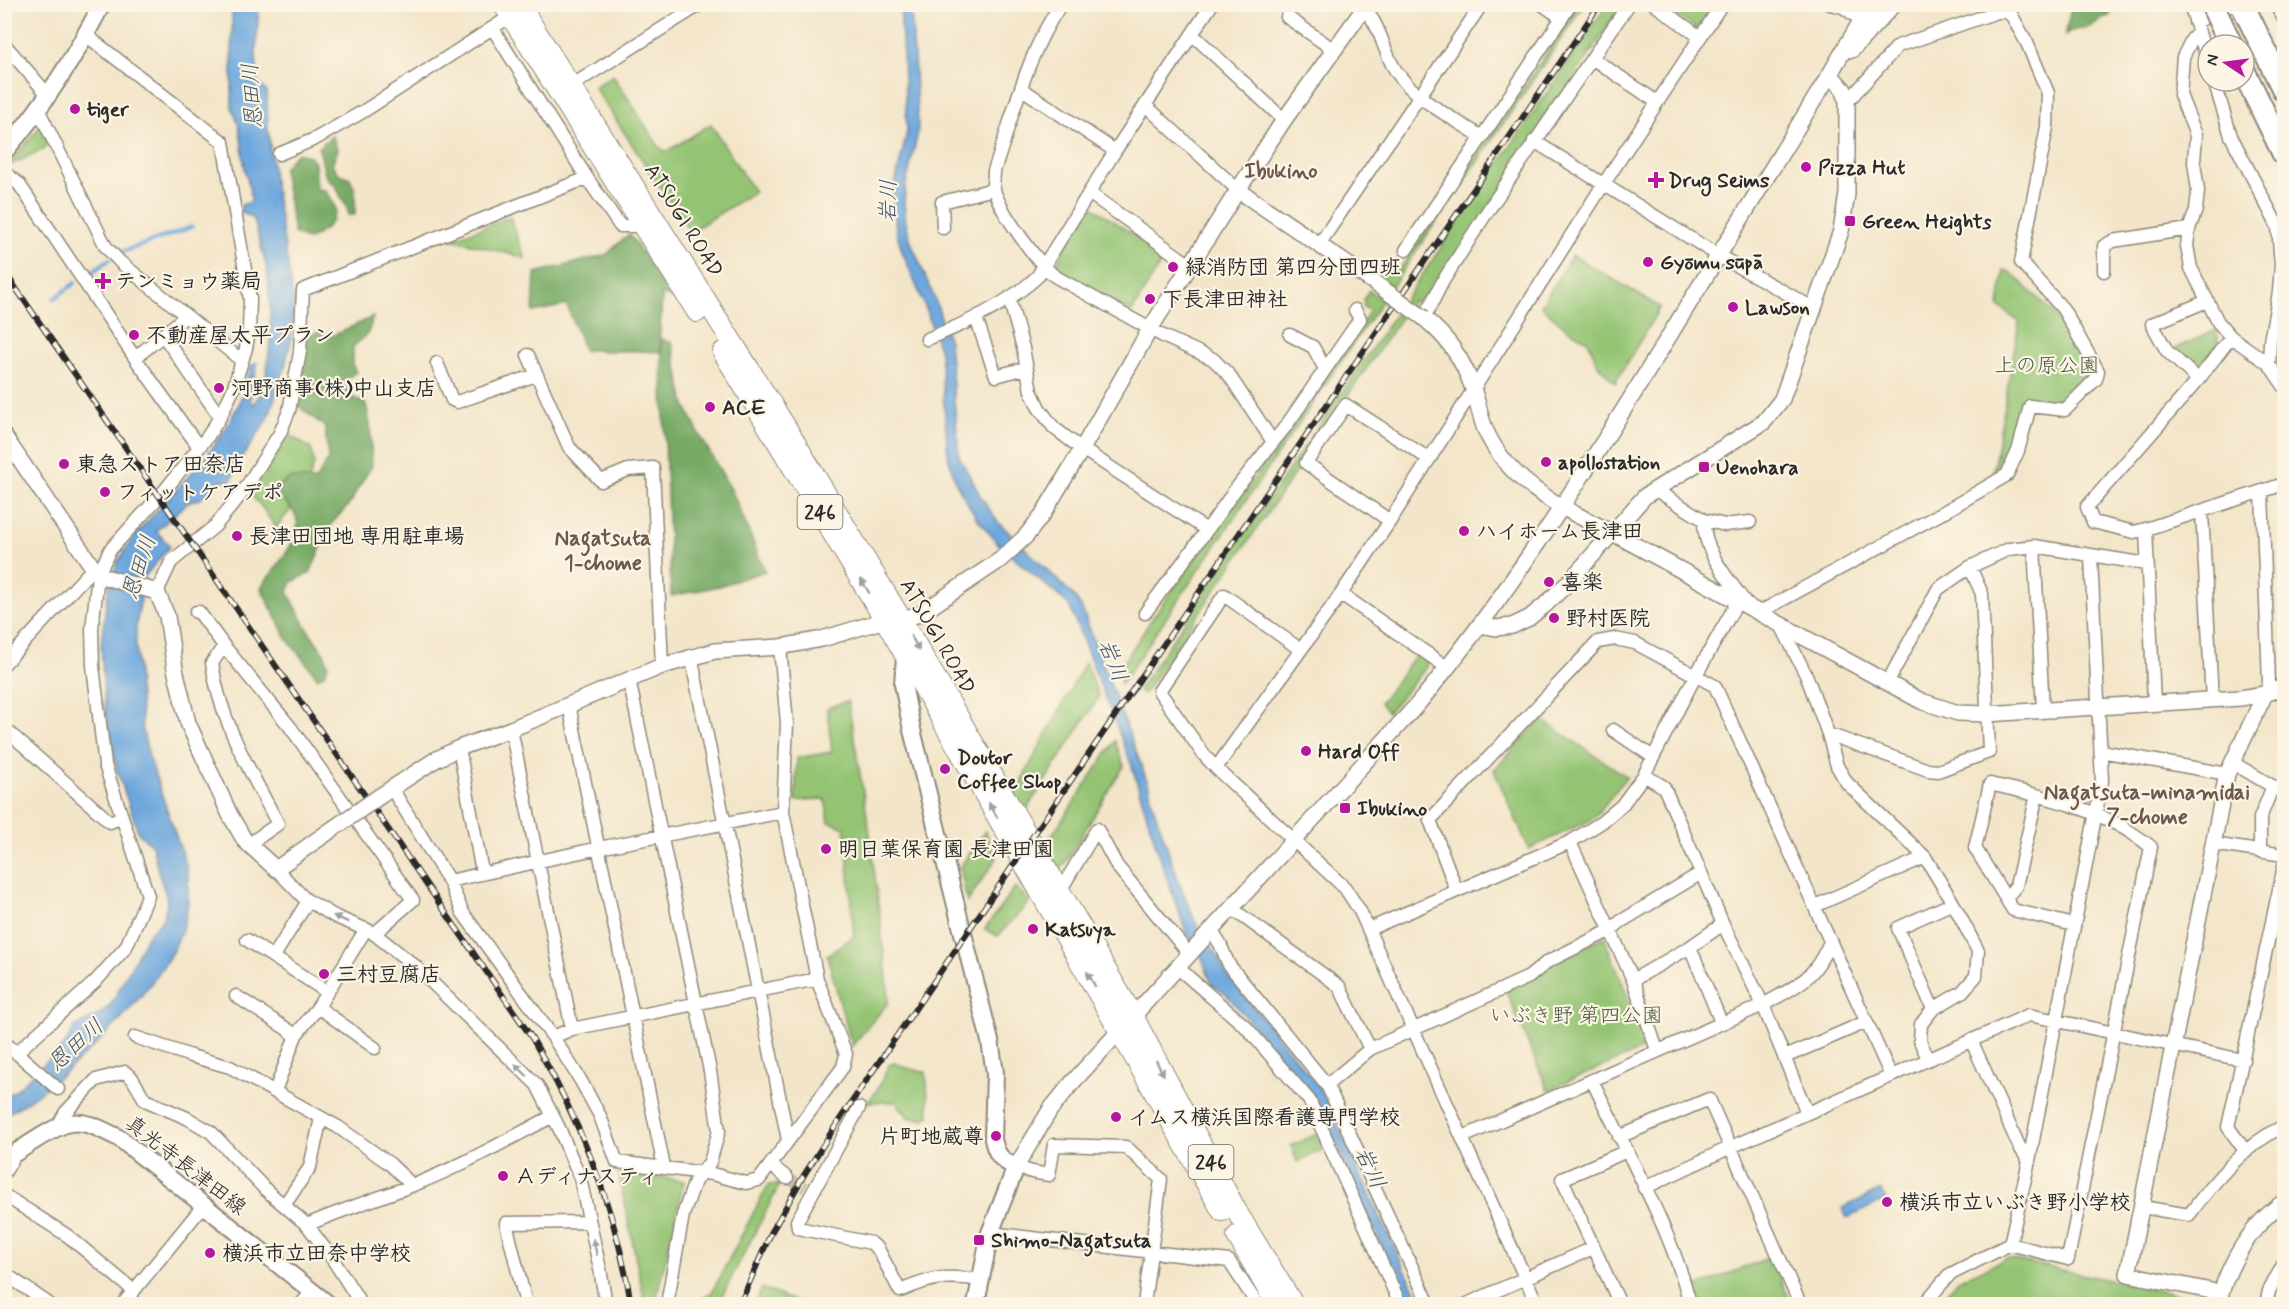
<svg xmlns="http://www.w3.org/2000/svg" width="2289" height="1309" font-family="Mynerve,'Klee One',sans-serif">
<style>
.green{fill:#94c473;stroke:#60784f;stroke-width:1.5}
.forest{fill:#77aa65;stroke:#516a48;stroke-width:1.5}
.water{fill:#6da7dd;stroke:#4c6984;stroke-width:1.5}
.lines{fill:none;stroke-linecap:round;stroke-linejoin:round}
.stream{stroke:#6da7dd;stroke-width:4}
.minor-tunnel{stroke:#cbc0a9;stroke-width:12;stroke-dasharray:12 6;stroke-linecap:butt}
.minor-casing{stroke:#8f887a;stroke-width:15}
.tertiary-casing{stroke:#8f887a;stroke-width:18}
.secondary-casing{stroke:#8f887a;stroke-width:20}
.trunk-casing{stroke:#8f887a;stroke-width:22}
.motorway-casing{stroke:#8f887a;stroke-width:26}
.minor{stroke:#fff;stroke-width:12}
.tertiary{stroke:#fff;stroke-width:15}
.secondary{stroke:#fff;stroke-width:16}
.trunk{stroke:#fff;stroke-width:20}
.motorway{stroke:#fff;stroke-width:22}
.rail-casing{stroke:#2b2b2b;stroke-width:6}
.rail{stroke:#fcf5e5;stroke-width:4;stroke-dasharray:11;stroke-linecap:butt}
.tertiary-bridge-casing{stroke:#8f887a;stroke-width:18;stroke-linecap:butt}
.motorway-bridge-casing{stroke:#8f887a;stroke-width:26;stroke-linecap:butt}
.tertiary-bridge{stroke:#fff;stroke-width:15}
.motorway-bridge{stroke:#fff;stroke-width:22}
.oneway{fill:#a0a0a0}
.poi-dot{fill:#b5179e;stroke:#fcf5e5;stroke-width:2}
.labels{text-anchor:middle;stroke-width:4.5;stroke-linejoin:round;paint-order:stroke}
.shield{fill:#fcf5e5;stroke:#6a6863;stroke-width:1.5}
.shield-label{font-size:20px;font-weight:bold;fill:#2b2b2b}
.poi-label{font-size:21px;font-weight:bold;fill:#2b2b2b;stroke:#fcf5e5;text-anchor:start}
.street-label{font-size:21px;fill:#2b2b2b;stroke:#fcf5e5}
.park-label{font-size:21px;fill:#4a5941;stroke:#fcf5e5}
.water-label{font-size:22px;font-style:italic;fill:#425669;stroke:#fcf5e5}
.neighbourhood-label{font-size:22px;font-weight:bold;fill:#6c584f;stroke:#fcf5e5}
</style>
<rect width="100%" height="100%" fill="#fcf5e5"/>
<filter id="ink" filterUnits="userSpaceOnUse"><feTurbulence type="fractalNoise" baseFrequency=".0167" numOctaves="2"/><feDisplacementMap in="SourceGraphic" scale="12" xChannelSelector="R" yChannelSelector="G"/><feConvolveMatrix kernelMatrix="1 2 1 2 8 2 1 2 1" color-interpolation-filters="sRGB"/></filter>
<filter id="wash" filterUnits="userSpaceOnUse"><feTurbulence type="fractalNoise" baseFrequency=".008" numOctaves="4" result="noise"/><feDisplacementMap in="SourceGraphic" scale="24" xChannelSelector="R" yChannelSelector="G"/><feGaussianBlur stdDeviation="1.35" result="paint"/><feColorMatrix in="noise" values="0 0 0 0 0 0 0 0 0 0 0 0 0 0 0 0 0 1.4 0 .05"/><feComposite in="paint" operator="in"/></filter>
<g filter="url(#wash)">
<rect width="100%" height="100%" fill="#f3e5c9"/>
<path class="green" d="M1579,5H1584L1121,684L1119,670L1153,617L1274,451L1370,311L1364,307L1363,300L1369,290L1379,298L1389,284L1379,277L1384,267L1397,273Z
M1607,5H1622L1426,304L1419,305L1413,300L1144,694L1138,690Z
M1661,5H1716L1701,28H1695Z
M613,75L659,147L666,152L711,124L754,192L690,232L594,87Z
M38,128H41L48,142L44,149L8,166Z
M1088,207H1093L1165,256L1132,312L1056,273L1055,266Z
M510,217L525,258L452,239Z
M1572,255L1660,307L1615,383L1598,365L1588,341L1566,328L1541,306Z
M2004,270L2010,272L2055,314L2090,370C2088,378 2067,403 2058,403C2048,404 2035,399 2025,397L2006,466L1992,477L2019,322L1999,307Z
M2216,330L2219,343L2196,371L2170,351Z
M286,432L311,449L314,464L306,490L276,528L261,506L246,490Z
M1417,654L1427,660L1426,668L1388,712L1380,703Z
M1085,663L1099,697L1025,812L1013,796Z
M848,701L870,834L888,988V1003L852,1046L827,955L854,936L845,828L829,822L825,799L795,801L797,758L832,752L827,708Z
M1541,719L1627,777L1593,819L1529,849L1494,770Z
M1115,741L1124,766L1059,873L1044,847Z
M985,831L997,858L967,902L960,867Z
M1015,887L1030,901L998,936L985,929Z
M1604,937L1648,1047L1548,1090L1506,991L1549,963Z
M894,1063L910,1069L926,1072L929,1116L924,1119L909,1118L896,1102H868L879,1087L889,1065Z
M1317,1134L1325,1149L1297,1162L1291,1146Z
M618,1171L684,1181L655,1304H645Z
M780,1184L718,1304H698L700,1300L712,1292L768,1185Z
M1770,1257L1792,1304H1692L1694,1288Z
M2007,1258L2208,1301L2207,1304H1938L1958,1280Z
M762,1288L801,1304H755Z"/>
<path class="forest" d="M2072,4L2110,5V15L2087,28L2074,30L2065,36Z
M332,136L338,150L332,164L338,173L350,178L355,190V215H348L347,205C339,199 341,192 335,185C333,183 330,182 328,179C322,173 323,157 318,148Z
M296,153L310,156L315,163L317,189L325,190L336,209C333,225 321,234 307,240L294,233L283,169Z
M629,234L662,283L682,302L662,294C662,314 658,332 660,352C642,351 626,350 608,351C599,351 593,348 584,351L567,305L533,312L535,273L606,255Z
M373,317L368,333L353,347V366L356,372L342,382L352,397L366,404L370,424L372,466L355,493L352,501L332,523L310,573L292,582L288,592L307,628L325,655L328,665L325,673L318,678L287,639L261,588C271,571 305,538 296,517C291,503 279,503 279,485L291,478L316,480L328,459L325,427L298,406L307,336L320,331L332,336Z
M661,339L672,343L685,404L699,434L732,491L765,571L719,586L671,596Z"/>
<path class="water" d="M232,5H259L256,52L258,83L267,92L268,128L274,182L294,302L291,341L283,374L267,421L241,459L234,462L230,468L234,474L230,482L222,480L200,499L190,501L156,531L170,546L145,576L136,626V644L142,728L150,760L187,868C190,890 189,911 181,932C162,989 58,1087 5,1115V1096L14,1092L65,1044L75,1027L98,1015L110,1006L149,933L163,919L167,904L166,895L159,875L152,845L139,834L117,770L105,709L101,645L108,590L117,563L135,535L205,458L225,430L239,404L251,365L257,363L250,402L253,404C275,382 272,295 266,265C262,250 258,235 254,220L250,216L240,212L241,205L251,202C251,189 246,177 244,164C242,145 241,126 232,108Z
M900,5H911L918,125L917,137L906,184L904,201L906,223L911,242L936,302L949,342L959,456L981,497L998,522L1075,597L1082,609L1149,786L1152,802L1180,885L1196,923L1218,956L1225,972L1320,1088L1421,1304H1407L1339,1149L1311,1093L1226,994L1212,985L1199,950L1187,935L1160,859L1132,766L1069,605L1000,546L976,517L956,483L948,457L940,352L927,312L902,251L896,230L894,211L893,192L907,132Z
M1881,1190L1886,1200L1847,1218L1842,1208Z"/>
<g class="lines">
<path class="stream" d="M119,253L192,227
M86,276L110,259
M54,299L75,283"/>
</g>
</g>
<g filter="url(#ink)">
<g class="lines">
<path class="minor-tunnel" d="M787,1178L805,1188"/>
<g class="minor-casing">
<path id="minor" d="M1061,4C1027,53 1013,116 994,171C994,176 993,181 993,185C996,207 1038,264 1056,277L1163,336L1213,359L1229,375L1273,442L1235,490L1207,530
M1542,4L1562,18
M1654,4L1700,37
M1830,4L1847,8
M2190,4L2208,62
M2276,4L2284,19
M1364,9C1381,25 1383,52 1396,71C1415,100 1453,118 1482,137
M1287,17L1334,50
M2195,22L2234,4
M493,29L587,178L620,226H633L641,222
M2199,32L2192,39L2183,57L2180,95L2196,135L2194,162L2198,191L2196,210L2189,229L2187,246L2191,268L2218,322L2231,337L2269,364
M1192,34L1284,120
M4,44L49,96
M1592,58L1657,102
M2214,81L2231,136L2278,227L2281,265L2279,292L2270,341L2269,364L2284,386
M571,86L701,4
M1022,89L1115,151
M1145,105L1238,190
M39,111L106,247L120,262L242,361
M1534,141L1719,256L1815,309
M279,154L315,139L364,111L511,16
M4,172L19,184L135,358L199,447
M1089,193L1190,265
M943,228L942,202L994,189
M1318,246L1482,4
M1406,250L1571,4
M2104,271V246L2113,241L2189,229
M1009,298L1023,348L1031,391L1039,408L1054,428L1082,449L1207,530L1145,613
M976,318L996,376L1026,368
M1424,318L1443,281L1487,212L1629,4
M163,335L220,417
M1290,335L1313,347L1325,369
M927,339C966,324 1006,305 1037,277L1115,151L1212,4
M528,355L569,447L601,481L628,470L653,468L662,666
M135,358L186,316
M437,363L452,400L457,402L536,375
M2198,380L2167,351L2152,324L2207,301
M1273,442L1286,426L1360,319L1355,310
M1654,489L1704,520L1725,525L1750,522
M2262,492L2269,683L2265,694
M2202,512L2212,700
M1704,520C1703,553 1729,579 1747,605
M1390,521L1306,463L1346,405L1429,459
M2146,529L2134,532L2093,522L2087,507L2198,380L2231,337
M2034,546L2043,709
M157,592L171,562L215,526L243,492L280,433L289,411L300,352L303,290L587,178
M1341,594L1448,668
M196,612H199L224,646L291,728L413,900L374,934
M1758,613L1942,513L2007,475L2018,451L2030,406L2065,410L2096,379L2098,371L2063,309L2021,262L2047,127L2048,93L2027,43L2012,16L2007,12H1997L1898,46L1847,102
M1781,625L1807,677L1828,734L1837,766L1847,783L1925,857L1953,903L1978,951L1976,976L1962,992L1933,1009L1921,1024L1920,1041L1928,1059
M224,646L212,663C220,722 251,772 278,824L249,844
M1301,650L1224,595L1159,691L1204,755L1216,768L1345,888L1360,911L1537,1304
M691,656L788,1140
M4,664L94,567
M629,679L710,1071L719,1131L710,1162L695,1181L683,1215L667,1304
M1887,683L1938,589L1970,567L2009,549L2034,546L2147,564
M2154,703L2146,529L2284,484
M569,705L664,1167
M4,728L110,822L122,817
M511,729L572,1029
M1613,730L1653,757
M1828,734L1928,770L1938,771L1989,752L1982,594L1970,567
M459,748L482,872
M2101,751L2227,774
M2233,763L2284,793
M1216,768L1341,594L1390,521L1603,185L1722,4
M1644,775L1664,787L1723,924L1763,1005L1807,1113
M392,789L449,881L463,913L553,1037L581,1081L600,1116L617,1162L712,1174L746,1183L759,1180L843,1067L846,1054L817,979L783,812L787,723L780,647
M1570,842L1633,980L1657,1050
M2213,844L2284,855
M2260,851V818L2273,786
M276,869L305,899L336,917L372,932L415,966L537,1085L559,1128L580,1178L600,1269L606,1304
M449,881L599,848L783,812
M1456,889L1430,820L1598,642L1615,639L1635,643L1715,686L1891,1076
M1060,891L1097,829L1117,866L1189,954
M2006,898L2016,886L2037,795
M1815,906L1925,857
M1231,908L1339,986L1370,1049
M1369,929L1570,842L1602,822L1622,805L1644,775L1696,675L1738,601
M1211,930L1220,944L1229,965L1327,1085L1429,1304
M247,940L327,992
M1690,947L1723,924
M274,956L308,901
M1177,967L1246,1027L1309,1100L1400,1304
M1633,980L1690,947L1721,1022
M236,996L296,1035
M318,1007L375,1048
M1933,1009L1898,928L1953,903
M135,1037L191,1056L230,1067L338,1127L390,1164L412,1185
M553,1037L572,1029L817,979
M1971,1040L2019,1146L2029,1161
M4,1042L58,1089
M16,1053L96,981L126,947L148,896L105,765L93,666L92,629L98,575L110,550L165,490L208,436L220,417L233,390L246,348L249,332L250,299L223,142L86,35
M1785,1057L1866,1022
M1592,1080C1625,1150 1672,1229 1690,1304
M1327,1085L1370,1049L1529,977L1547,962L1611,930L1620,922L1701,873
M275,1091L296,1035L318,1007L366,929
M859,1108L797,1221L798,1228L871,1243L878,1249L900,1291C933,1277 945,1275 980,1280
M57,1128L65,1113L96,1080L125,1072L132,1078L145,1100L187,1118L211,1132L266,1190L307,1225L332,1258L361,1304
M1463,1137L1763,1005C1798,985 1813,981 1830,942
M1619,1137L1709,1099L1800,1304
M2246,1152L2228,1127L2284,866
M771,1165L787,1178
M1016,1167L1032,1172L1049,1175L1054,1145L1126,1147L1161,1179L1144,1304
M4,1173L12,1160L11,1156
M1644,1188L1731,1147L2029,1015L2243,1060
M4,1195L68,1236L134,1291
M285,1204L310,1167L321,1118
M2142,1207L2189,1215C2214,1181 2245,1144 2284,1126
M307,1225C341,1210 376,1199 411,1186C460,1167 507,1140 553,1116
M990,1233L1229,1261L1257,1304
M2010,1244L2068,1259L2151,847C2105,809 2046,797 1990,784L1975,848L2013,910L2074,925
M4,1273L49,1304
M123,1304L203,1206
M301,1304L312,1292
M526,1304L506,1223L589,1222
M1467,1304L1593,1248
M1620,1304L1562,1179L1627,1151
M1924,1304L1949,1275L2010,1244L2029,1161L2102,781L2091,557
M2266,1304L2269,1291L2284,1263"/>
</g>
<g class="tertiary-casing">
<path id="tertiary" d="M1847,4V8L1862,19
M1852,50L1894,4
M1238,190L1372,281
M1424,318C1448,338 1463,359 1473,389C1478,402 1480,416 1485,429C1508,483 1562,508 1611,532L1921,701L1958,713L1987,714L2240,698L2265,694L2284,687
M4,436L98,575L157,592L167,616L175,669L188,723L230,815L245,841L276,869L314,842
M1480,625L1496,628L1512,626L1529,618L1545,605L1569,582L1645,496L1764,422L1782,399L1841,231L1847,194V102L1844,90L1830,74
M380,796L435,760L459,748L511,729L662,666L715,651L780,647L822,639L885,620L901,619L920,614L1000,560L1026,536L1043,514L1082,449L1150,329L1238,190L1284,120L1367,4
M1016,1167L1050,1110L1072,1083L1417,705C1504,601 1576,487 1647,372C1708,273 1769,174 1830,74L1862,19L1873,4
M2221,1293L2128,1274L2227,774L2265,694
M2218,1304C2227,1266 2251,1224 2284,1202"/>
</g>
<g class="secondary-casing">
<path id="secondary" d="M4,152C45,104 73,60 102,4
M905,657L903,684L912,730L990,1041L995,1073L993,1139C996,1154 1001,1161 1016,1167L990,1233L976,1304
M4,1160C21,1150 53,1126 70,1123C87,1120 104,1131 119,1138L328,1304"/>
</g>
<g class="trunk-casing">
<path id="trunk" d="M503,4L697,312
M519,4L784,424L901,619L1133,1016L1237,1212L1293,1304
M723,352L885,620L1222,1211
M1237,1236L1276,1304"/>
</g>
<g class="motorway-casing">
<path id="motorway" d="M2242,4L2284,90
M2223,28L2231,45
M2244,72L2284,154"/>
</g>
<use href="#minor" class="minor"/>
<use href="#tertiary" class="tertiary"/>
<use href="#secondary" class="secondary"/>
<use href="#trunk" class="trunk"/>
<use href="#motorway" class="motorway"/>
<g class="rail-casing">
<path id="rail" d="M4,271L532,1038C581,1122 616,1208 631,1304
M740,1304L771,1233L804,1175L834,1128L1600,4"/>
</g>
<use href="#rail" class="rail"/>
<g class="tertiary-bridge-casing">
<path id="tertiary-bridge" d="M1372,281L1424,318
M314,842L380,796"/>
</g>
<g class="motorway-bridge-casing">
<path id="motorway-bridge" d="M2212,4L2223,28"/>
</g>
<use href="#tertiary-bridge" class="tertiary-bridge"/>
<use href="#motorway-bridge" class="motorway-bridge"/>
</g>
<defs><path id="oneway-solid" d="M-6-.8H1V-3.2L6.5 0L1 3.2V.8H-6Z" transform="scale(1.5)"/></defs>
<g class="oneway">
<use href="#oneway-solid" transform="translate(865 586) rotate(-121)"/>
<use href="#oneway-solid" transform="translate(915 643) rotate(60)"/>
<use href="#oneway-solid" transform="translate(993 810) rotate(-120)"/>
<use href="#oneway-solid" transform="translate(341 919) rotate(-156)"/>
<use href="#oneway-solid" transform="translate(1091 979) rotate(-120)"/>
<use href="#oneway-solid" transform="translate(1160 1068) rotate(62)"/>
<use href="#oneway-solid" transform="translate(521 1070) rotate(-136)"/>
<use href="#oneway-solid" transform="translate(595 1247) rotate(-103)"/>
</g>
</g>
<g class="poi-dot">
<circle cx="75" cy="109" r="6"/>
<circle cx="1806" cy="167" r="6"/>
<path d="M1653 171h6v6h6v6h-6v6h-6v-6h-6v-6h6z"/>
<rect x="1844" y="215" width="12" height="12" rx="3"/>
<circle cx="1648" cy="262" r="6"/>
<circle cx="1173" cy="267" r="6"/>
<path d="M100 272h6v6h6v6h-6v6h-6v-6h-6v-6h6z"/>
<circle cx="1150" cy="299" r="6"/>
<circle cx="1733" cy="307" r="6"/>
<circle cx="134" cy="335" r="6"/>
<circle cx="219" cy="388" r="6"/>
<circle cx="710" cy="407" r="6"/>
<circle cx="1546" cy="462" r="6"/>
<circle cx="64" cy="464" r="6"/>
<rect x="1698" y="461" width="12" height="12" rx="3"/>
<circle cx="105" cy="492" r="6"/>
<circle cx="1464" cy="531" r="6"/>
<circle cx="237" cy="536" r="6"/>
<circle cx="1549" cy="582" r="6"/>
<circle cx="1554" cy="618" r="6"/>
<circle cx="1306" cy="751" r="6"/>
<circle cx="945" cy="769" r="6"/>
<rect x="1339" y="802" width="12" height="12" rx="3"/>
<circle cx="826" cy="849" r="6"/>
<circle cx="1033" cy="929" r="6"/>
<circle cx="324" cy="974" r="6"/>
<circle cx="1116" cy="1117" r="6"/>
<circle cx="996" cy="1136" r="6"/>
<circle cx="503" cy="1176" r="6"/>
<circle cx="1887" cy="1202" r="6"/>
<rect x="973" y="1234" width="12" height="12" rx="3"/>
<circle cx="210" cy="1253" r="6"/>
</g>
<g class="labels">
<g class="shield">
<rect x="797.5" y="495" width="45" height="34" rx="4.5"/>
<rect x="1188.5" y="1145" width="45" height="34" rx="4.5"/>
</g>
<g class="shield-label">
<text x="820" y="519">246</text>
<text x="1211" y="1169">246</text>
</g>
<g class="poi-label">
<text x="87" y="116">tiger</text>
<text x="1818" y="174">Pizza Hut</text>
<text x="1668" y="187">Drug Seims</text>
<text x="1862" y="228">Green Heights</text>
<text x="1660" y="269">Gyōmu sūpā</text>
<text x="1185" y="274">緑消防団 第四分団四班</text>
<text x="115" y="288">テンミョウ薬局</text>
<text x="1162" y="306">下長津田神社</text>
<text x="1745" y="314">Lawson</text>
<text x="146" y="342">不動産屋太平プラン</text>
<text x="231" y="395">河野商事(株)中山支店</text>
<text x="722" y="414">ACE</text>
<text x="1558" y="469">apollostation</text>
<text x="76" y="471">東急ストア田奈店</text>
<text x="1716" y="474">Uenohara</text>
<text x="117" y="499">フィットケアデポ</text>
<text x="1476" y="538">ハイホーム長津田</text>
<text x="249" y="543">長津田団地 専用駐車場</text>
<text x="1561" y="589">喜楽</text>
<text x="1566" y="625">野村医院</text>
<text x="1318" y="758">Hard Off</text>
<text x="957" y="764">Doutor<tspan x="957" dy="24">Coffee Shop</tspan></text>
<text x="1357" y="815">Ibukino</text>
<text x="838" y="856">明日葉保育園 長津田園</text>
<text x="1045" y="936">Katsuya</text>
<text x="336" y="981">三村豆腐店</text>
<text x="1128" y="1124">イムス横浜国際看護専門学校</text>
<text x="984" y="1143" text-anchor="end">片町地蔵尊</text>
<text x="515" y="1183">Ａディナスティ</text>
<text x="1899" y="1209">横浜市立いぶき野小学校</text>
<text x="991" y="1247">Shimo-Nagatsuta</text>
<text x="222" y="1260">横浜市立田奈中学校</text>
</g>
<g class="street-label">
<text transform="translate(684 220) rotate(58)" y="7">ATSUGI ROAD</text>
<text transform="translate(938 636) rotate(60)" y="7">ATSUGI ROAD</text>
<text transform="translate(186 1165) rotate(38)" y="7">真光寺長津田線</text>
</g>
<g class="park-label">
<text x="2047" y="372">上の原公園</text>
<text x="1576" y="1022">いぶき野 第四公園</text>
</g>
<g class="water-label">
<text transform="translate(251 96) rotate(-94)" y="8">恩田川</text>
<text transform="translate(887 201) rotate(-89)" y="8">岩川</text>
<text transform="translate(138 567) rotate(-72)" y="8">恩田川</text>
<text transform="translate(1114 660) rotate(68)" y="8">岩川</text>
<text transform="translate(75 1044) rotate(-42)" y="8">恩田川</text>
<text transform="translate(1371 1167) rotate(65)" y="8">岩川</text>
</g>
<g class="neighbourhood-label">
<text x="1281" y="178">Ibukino</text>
<text x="603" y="545">Nagatsuta<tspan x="603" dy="25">1-chome</tspan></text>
<text x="2147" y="799">Nagatsuta-minamidai<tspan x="2147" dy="25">7-chome</tspan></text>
</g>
</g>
<rect width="2289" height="1309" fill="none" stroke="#fcf5e5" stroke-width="24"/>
<g transform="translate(2226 63) rotate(283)"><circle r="28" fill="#fcf5e5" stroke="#a8a49b" stroke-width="1.5"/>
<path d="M0-4.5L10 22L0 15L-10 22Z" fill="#b5179e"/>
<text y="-9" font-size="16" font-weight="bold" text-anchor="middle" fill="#2b2b2b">N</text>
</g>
</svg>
